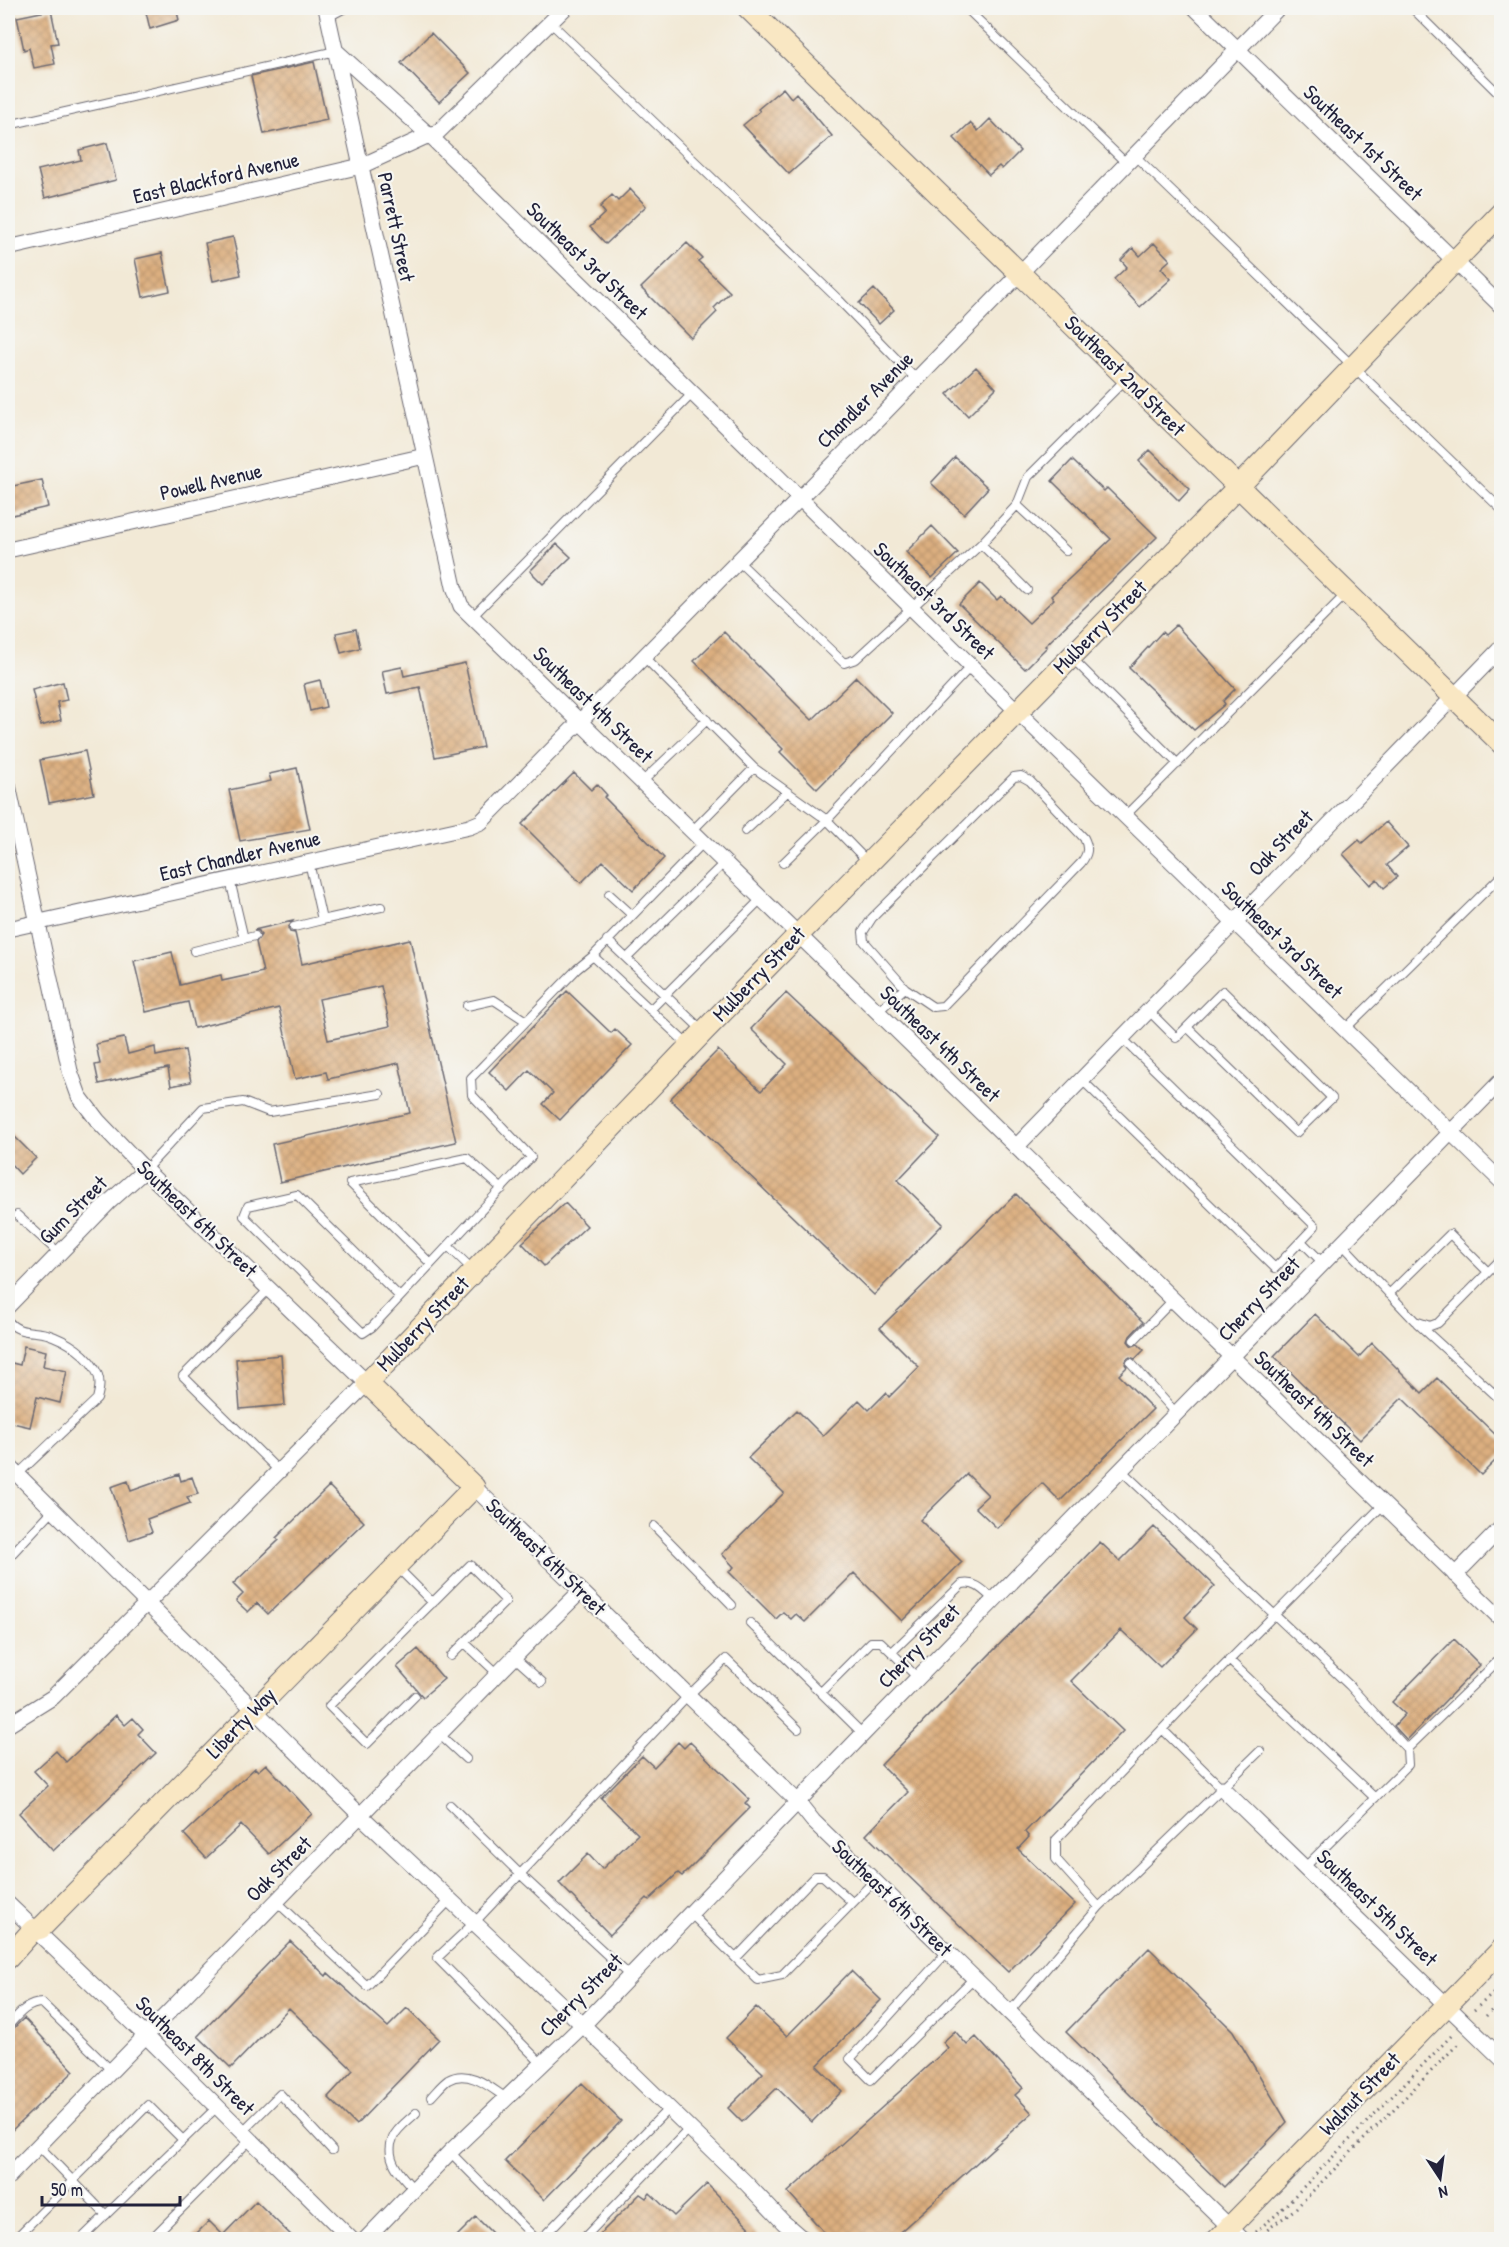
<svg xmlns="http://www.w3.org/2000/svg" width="1509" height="2247" font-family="'Patrick Hand',sans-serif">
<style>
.building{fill:url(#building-cross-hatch);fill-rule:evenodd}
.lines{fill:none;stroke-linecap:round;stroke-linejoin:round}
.lane-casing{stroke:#6b6871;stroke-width:10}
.street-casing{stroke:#6b6871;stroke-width:17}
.secondary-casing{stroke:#6b6871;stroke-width:23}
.path{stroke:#6b6871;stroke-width:3;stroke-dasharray:1.5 4.5;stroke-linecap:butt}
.lane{stroke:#fff;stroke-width:8}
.street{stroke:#fff;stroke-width:15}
.secondary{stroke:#f9e7c3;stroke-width:21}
.labels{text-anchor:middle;stroke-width:4.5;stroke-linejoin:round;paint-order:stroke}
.street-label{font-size:21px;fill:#22223b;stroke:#f6f6f2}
</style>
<defs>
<pattern id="building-cross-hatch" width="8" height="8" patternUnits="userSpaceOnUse" patternTransform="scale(1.5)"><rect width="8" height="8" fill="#dcaf7f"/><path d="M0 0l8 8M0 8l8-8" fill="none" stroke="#bc966f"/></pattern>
</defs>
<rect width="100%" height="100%" fill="#f6f6f2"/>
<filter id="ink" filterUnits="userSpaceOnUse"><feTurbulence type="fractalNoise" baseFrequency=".0167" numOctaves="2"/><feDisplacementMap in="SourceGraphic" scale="12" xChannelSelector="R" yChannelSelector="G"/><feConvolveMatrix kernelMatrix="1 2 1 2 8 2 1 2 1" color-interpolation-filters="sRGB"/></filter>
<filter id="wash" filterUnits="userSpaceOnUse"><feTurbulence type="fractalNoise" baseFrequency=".008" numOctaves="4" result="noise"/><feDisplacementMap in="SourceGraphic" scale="24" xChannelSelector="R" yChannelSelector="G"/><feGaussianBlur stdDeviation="1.35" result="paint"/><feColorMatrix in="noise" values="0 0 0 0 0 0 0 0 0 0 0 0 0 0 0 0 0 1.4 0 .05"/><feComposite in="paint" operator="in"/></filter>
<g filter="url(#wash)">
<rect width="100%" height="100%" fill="#f2e9d6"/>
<g id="blocks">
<path class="building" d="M145,8H176L179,20L150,29Z
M51,10L58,43L51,44L55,64L34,68L29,48L24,50L17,17Z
M431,33L470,73L439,102L401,63Z
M314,62L327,120L264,134L251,76Z
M783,88L791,98L796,93L832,136L789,174L743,125L760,111L758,109Z
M990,119L1020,151L1002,169L999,166L989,175L954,138L970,123L978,131Z
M107,143L116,180L45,198L38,170L81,160L79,150Z
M630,189L646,206L606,244L590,227L605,213L600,207L612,195L618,201Z
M233,237L241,275L213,281L205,243Z
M687,243L702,258L698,261L730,292L714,308L717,312L691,338L641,288Z
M1154,243L1170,260L1161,268L1171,279L1140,307L1114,279L1127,267L1121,260L1133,248L1140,256Z
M162,253L170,291L143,297L135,259Z
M874,289L894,310L879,324L859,303Z
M976,367L996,388L968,416L947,394Z
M1150,450L1190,489L1179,501L1139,461Z
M955,457L988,488L964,514L931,483Z
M1072,460L1104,491L1107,488L1157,537L1045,646L1047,647L1025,669L959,604L980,583L997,600L1001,596L1029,623L1054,599L1051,596L1111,539L1052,481Z
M42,480L48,507L8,516V487Z
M932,526L958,553L932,578L906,552Z
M557,544L571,557L543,584L530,571Z
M1176,625L1235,689L1223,701L1225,704L1194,730L1129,668L1162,632L1165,635Z
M356,629L360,648L341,653L336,633Z
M724,632L812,720L856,677L892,713L817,789L780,752L783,749L694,661Z
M465,663L483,747L435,757L420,687L387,694L382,671L402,667L404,676Z
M320,680L326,707L310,711L304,684Z
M63,682L67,700L57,702L61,720L41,726L32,690Z
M85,751L94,794L49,803L40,760Z
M297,768L310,829L240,841L229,790L271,781L269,774Z
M574,773L591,790L597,784L607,795L604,797L664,858L633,890L603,861L581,883L522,824Z
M1386,822L1408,847L1387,865L1397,877L1384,888L1377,879L1370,885L1343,854L1359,840L1362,843Z
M293,921L288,928L290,932L295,933L302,964L410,939L456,1142L280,1182L272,1144L410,1113L399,1063L328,1079L326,1072L295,1079L279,1008L194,1028L188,1002L146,1012L134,961L172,952L180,985L221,975L222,981L263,972L256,942L261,935L259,931L254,930ZM381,986L390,1026L328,1040L319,999Z
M567,991L611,1033L615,1029L632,1045L560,1120L543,1104L553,1093L529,1070L509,1091L489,1072Z
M786,993L939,1137L898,1180L943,1224L874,1295L670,1099L718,1050L761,1091L787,1064L751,1029Z
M124,1038L128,1054L155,1047L156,1056L185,1050L191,1082L171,1086L168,1068L99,1084L95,1065L100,1064L96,1044Z
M8,1130L36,1158L20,1174L8,1161Z
M1016,1194L1143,1322L1130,1336L1128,1341L1132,1346L1138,1344L1144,1350L1135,1359L1130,1357L1127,1359L1125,1364L1127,1367L1119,1375L1153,1409L1060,1501L1042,1483L997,1528L975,1507L988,1495L967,1474L920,1520L962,1562L902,1621L854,1573L805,1622L796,1614L791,1619L783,1612L776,1619L729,1572L734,1567L722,1554L784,1493L748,1458L797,1410L823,1436L859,1400L869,1410L886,1393L889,1397L919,1367L880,1328Z
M565,1203L587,1226L544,1266L522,1243Z
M1315,1314L1359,1357L1372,1343L1422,1393L1437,1378L1502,1441V1454L1481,1475L1402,1398L1360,1440L1274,1356Z
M24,1346L46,1351L43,1366L67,1371L60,1403L37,1397L30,1427L8,1422V1362L20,1365Z
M281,1355L285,1405L240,1409L236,1359Z
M179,1474L181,1481L192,1477L198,1494L187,1497L190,1503L147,1519L152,1532L129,1540L111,1487L128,1481L131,1491Z
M329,1486L364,1522L268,1614L257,1603L248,1612L236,1601L243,1594L233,1584L279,1540L276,1538Z
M1154,1527L1215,1586L1185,1617L1197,1629L1160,1667L1121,1630L1071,1681L1123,1731L1025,1832L1029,1837L1018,1849L1075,1904L1008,1972L866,1835L908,1792L881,1765L1100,1542L1120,1561Z
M1454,1639L1480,1665L1407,1740L1394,1726L1405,1714L1392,1702Z
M418,1649L444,1679L423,1697L397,1667Z
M116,1715L125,1725L133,1718L143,1729L138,1734L156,1753L53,1851L19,1813L48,1786L34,1771L56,1751L66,1762Z
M678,1742L684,1748L690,1742L749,1799L745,1803L750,1808L682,1876L678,1873L649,1900L647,1898L610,1935L559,1883L588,1854L602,1869L638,1834L601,1798L642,1756L654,1767Z
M266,1764L312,1814L269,1854L241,1825L206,1858L184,1834L255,1768L258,1771Z
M290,1941L326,1976L328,1973L388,2027L407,2008L439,2039L356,2125L328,2097L353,2070L289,2008L231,2068L198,2036Z
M1149,1948L1233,2031L1287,2122L1224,2187L1066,2032Z
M851,1971L881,2000L817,2066L842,2091L812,2122L777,2088L742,2122L728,2108L763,2073L726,2038L756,2007L787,2036Z
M24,2018L74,2071L8,2134V2032L12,2030Z
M955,2031L967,2045L976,2037L1023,2088L1015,2095L1032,2113L891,2240H831L788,2192L948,2048L943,2042Z
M582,2083L621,2121L544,2200L505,2161Z
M707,2184L762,2240H594L640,2194L646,2198L650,2193L674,2216Z
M256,2201L296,2240H190L209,2221L223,2235Z
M476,2217L499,2240H453Z"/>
</g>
</g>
<g filter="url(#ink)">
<use href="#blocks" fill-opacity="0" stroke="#6b6871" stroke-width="1.5"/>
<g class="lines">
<g class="lane-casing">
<path id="lane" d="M966,8L1126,163
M1412,8L1502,97
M328,17L345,8
M551,23L839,300L916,379
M8,125L336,51
M1134,155L1502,510
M1017,505L1066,551
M981,544L1027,590
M738,561L844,663L856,659L981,544L1017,505L1028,477L1126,379
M472,617L693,393
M644,657L754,768L827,820L783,863
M1072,658L1178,764
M642,782L707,720
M1125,816L1346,594
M692,831L754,768
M745,831L787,792
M867,861L827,820L971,666
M309,862L322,920L381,907
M230,880L244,939
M609,894L632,915
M294,927L322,920
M607,940L702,1030
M194,951L255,936
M627,958L724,863
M467,1006L494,1000L526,1021
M650,1010L761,899
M1149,1011L1176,1038L1223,991L1332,1098L1296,1133L1187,1027
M877,1012L905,988L864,941L863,932L872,918L1014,777L1021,776L1030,781L1084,838C1089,848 1088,854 1081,863L943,1006L933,1007L905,988
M1344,1030L1502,875
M688,1045L593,956L704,842
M1082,1080L1275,1268L1315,1226L1122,1038
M145,1170L203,1108L243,1102L269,1112L380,1094
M17,1215L59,1253
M1301,1241L1323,1263
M1342,1244L1415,1321L1430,1326L1438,1323L1502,1258
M448,1246L473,1270
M431,1264L350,1183L467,1158L502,1189
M269,1289L183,1376L278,1470
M1389,1294L1450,1234L1488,1272
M400,1297L297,1195L248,1206L244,1216L363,1333L372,1327L531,1157L472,1095L471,1078L577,969L593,956
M8,1321C19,1334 31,1330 47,1334C66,1340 90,1355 98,1375C101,1383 99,1391 97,1399L17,1475
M1417,1323L1502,1401
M1134,1340L1173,1300
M1131,1363L1176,1413
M1121,1470L1349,1685L1407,1749L1408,1765L1305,1867
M654,1526L732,1605
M8,1558L53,1510
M397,1567L433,1603
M750,1623L863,1734
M465,1643L498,1674
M893,1651L962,1584C976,1581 984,1591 994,1600
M514,1657L542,1682
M1229,1660L1375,1798
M821,1692L871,1642H881L918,1678
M415,1696L367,1744L329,1706L470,1565L506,1601L451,1656
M1163,1730L1222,1788
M439,1734L466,1759
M1407,1749L1502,1657
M450,1805L520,1874L630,1976
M276,1901L367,1986L450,1900
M1099,1907L1260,1751
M690,1913L758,1980L782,1975L874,1881
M947,1952L850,2059L871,2080L974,1978
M736,1958L815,1876H823L852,1902
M1009,2012L1099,1907L1056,1859V1840L1195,1695L1383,1505
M8,2026C18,2015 27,2003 42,2003L111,2070
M542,2064L437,1958L474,1923L689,1695L726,1659L798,1729
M431,2097C436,2092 442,2084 448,2080C468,2068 490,2087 506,2098
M242,2132L280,2094L332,2150
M38,2145L106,2215
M450,2152L537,2240
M414,2189C401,2176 384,2158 393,2138C396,2129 409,2120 416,2113
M14,2240L148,2105L182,2139
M80,2240L217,2107
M150,2240L250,2140
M540,2240L669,2108
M582,2240L690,2128"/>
</g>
<g class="street-casing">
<path id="street" d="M326,8L454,587L461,606L1502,1620
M1195,8L1502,307
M336,51L429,135L1017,711L1502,1182
M432,138L565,8
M8,248L361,166L429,135
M8,550L425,456
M8,785L70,1071L79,1096L98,1121L145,1170L367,1383L53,1697L8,1725
M8,929L469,827L481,822L883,414L1278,8
M1016,1147L1502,647
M8,1306L108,1203L145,1170
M8,1465L361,1816L583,2025L747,2184L783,2222L799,2236L806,2240
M474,1487L797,1801L813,1821L1243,2240
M1455,1575L1502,1527
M1222,1788L1502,2059
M8,1904L145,2035L352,2240
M8,2177L530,1641L581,1591
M365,2240L450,2152L583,2025L863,1734L1502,1080"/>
</g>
<g class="secondary-casing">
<path id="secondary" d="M748,8L1502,744
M8,1958L33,1930L41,1928L474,1487L367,1383L704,1031L1238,487L1502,212
M1217,2240L1502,1949"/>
</g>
<path class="path" d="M1474,2010L1502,1986
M1486,2016L1502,2000
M1255,2232L1276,2215L1454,2033
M1263,2234C1274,2223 1287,2217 1298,2206L1458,2044"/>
<use href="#lane" class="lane"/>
<use href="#street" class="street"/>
<use href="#secondary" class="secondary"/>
</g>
</g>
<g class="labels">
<g class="street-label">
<text transform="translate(1363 143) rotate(44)" y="7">Southeast 1st Street</text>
<text transform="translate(216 178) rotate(-13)" y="7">East Blackford Avenue</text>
<text transform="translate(396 227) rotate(78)" y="7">Parrett Street</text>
<text transform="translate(587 261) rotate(44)" y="7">Southeast 3rd Street</text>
<text transform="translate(1125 376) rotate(45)" y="7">Southeast 2nd Street</text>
<text transform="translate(865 400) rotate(-45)" y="7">Chandler Avenue</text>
<text transform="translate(211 482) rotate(-13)" y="7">Powell Avenue</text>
<text transform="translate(934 601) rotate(44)" y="7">Southeast 3rd Street</text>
<text transform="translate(1100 627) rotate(-45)" y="7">Mulberry Street</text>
<text transform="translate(593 705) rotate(44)" y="7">Southeast 4th Street</text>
<text transform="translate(1281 843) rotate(-46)" y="7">Oak Street</text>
<text transform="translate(240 856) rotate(-13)" y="7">East Chandler Avenue</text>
<text transform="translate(1282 940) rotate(44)" y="7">Southeast 3rd Street</text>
<text transform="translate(759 974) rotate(-46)" y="7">Mulberry Street</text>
<text transform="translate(940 1044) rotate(44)" y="7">Southeast 4th Street</text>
<text transform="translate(73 1210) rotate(-45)" y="7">Gum Street</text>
<text transform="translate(197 1219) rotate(44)" y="7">Southeast 6th Street</text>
<text transform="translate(1259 1299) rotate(-46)" y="7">Cherry Street</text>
<text transform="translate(423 1324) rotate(-46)" y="7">Mulberry Street</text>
<text transform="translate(1314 1409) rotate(44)" y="7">Southeast 4th Street</text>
<text transform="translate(546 1557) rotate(44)" y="7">Southeast 6th Street</text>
<text transform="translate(919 1646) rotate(-46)" y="7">Cherry Street</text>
<text transform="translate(241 1723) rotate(-46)" y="7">Liberty Way</text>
<text transform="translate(279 1869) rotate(-45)" y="7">Oak Street</text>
<text transform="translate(892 1898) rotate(44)" y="7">Southeast 6th Street</text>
<text transform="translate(1377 1908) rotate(44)" y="7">Southeast 5th Street</text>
<text transform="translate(581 1995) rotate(-45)" y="7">Cherry Street</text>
<text transform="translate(195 2056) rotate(45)" y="7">Southeast 8th Street</text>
<text transform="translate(1360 2094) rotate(-46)" y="7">Walnut Street</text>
</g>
</g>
<rect width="1509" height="2247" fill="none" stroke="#f6f6f2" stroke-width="30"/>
<g transform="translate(1440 2178) rotate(167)" stroke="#f6f6f2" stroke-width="4.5" paint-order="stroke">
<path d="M0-4.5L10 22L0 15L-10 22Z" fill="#22223b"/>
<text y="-9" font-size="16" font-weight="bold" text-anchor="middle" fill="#22223b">N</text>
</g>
<path d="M42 2196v9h138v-9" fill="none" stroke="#22223b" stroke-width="3"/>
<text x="51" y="2196" font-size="18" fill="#22223b" stroke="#f6f6f2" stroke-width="4.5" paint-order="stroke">50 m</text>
</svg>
